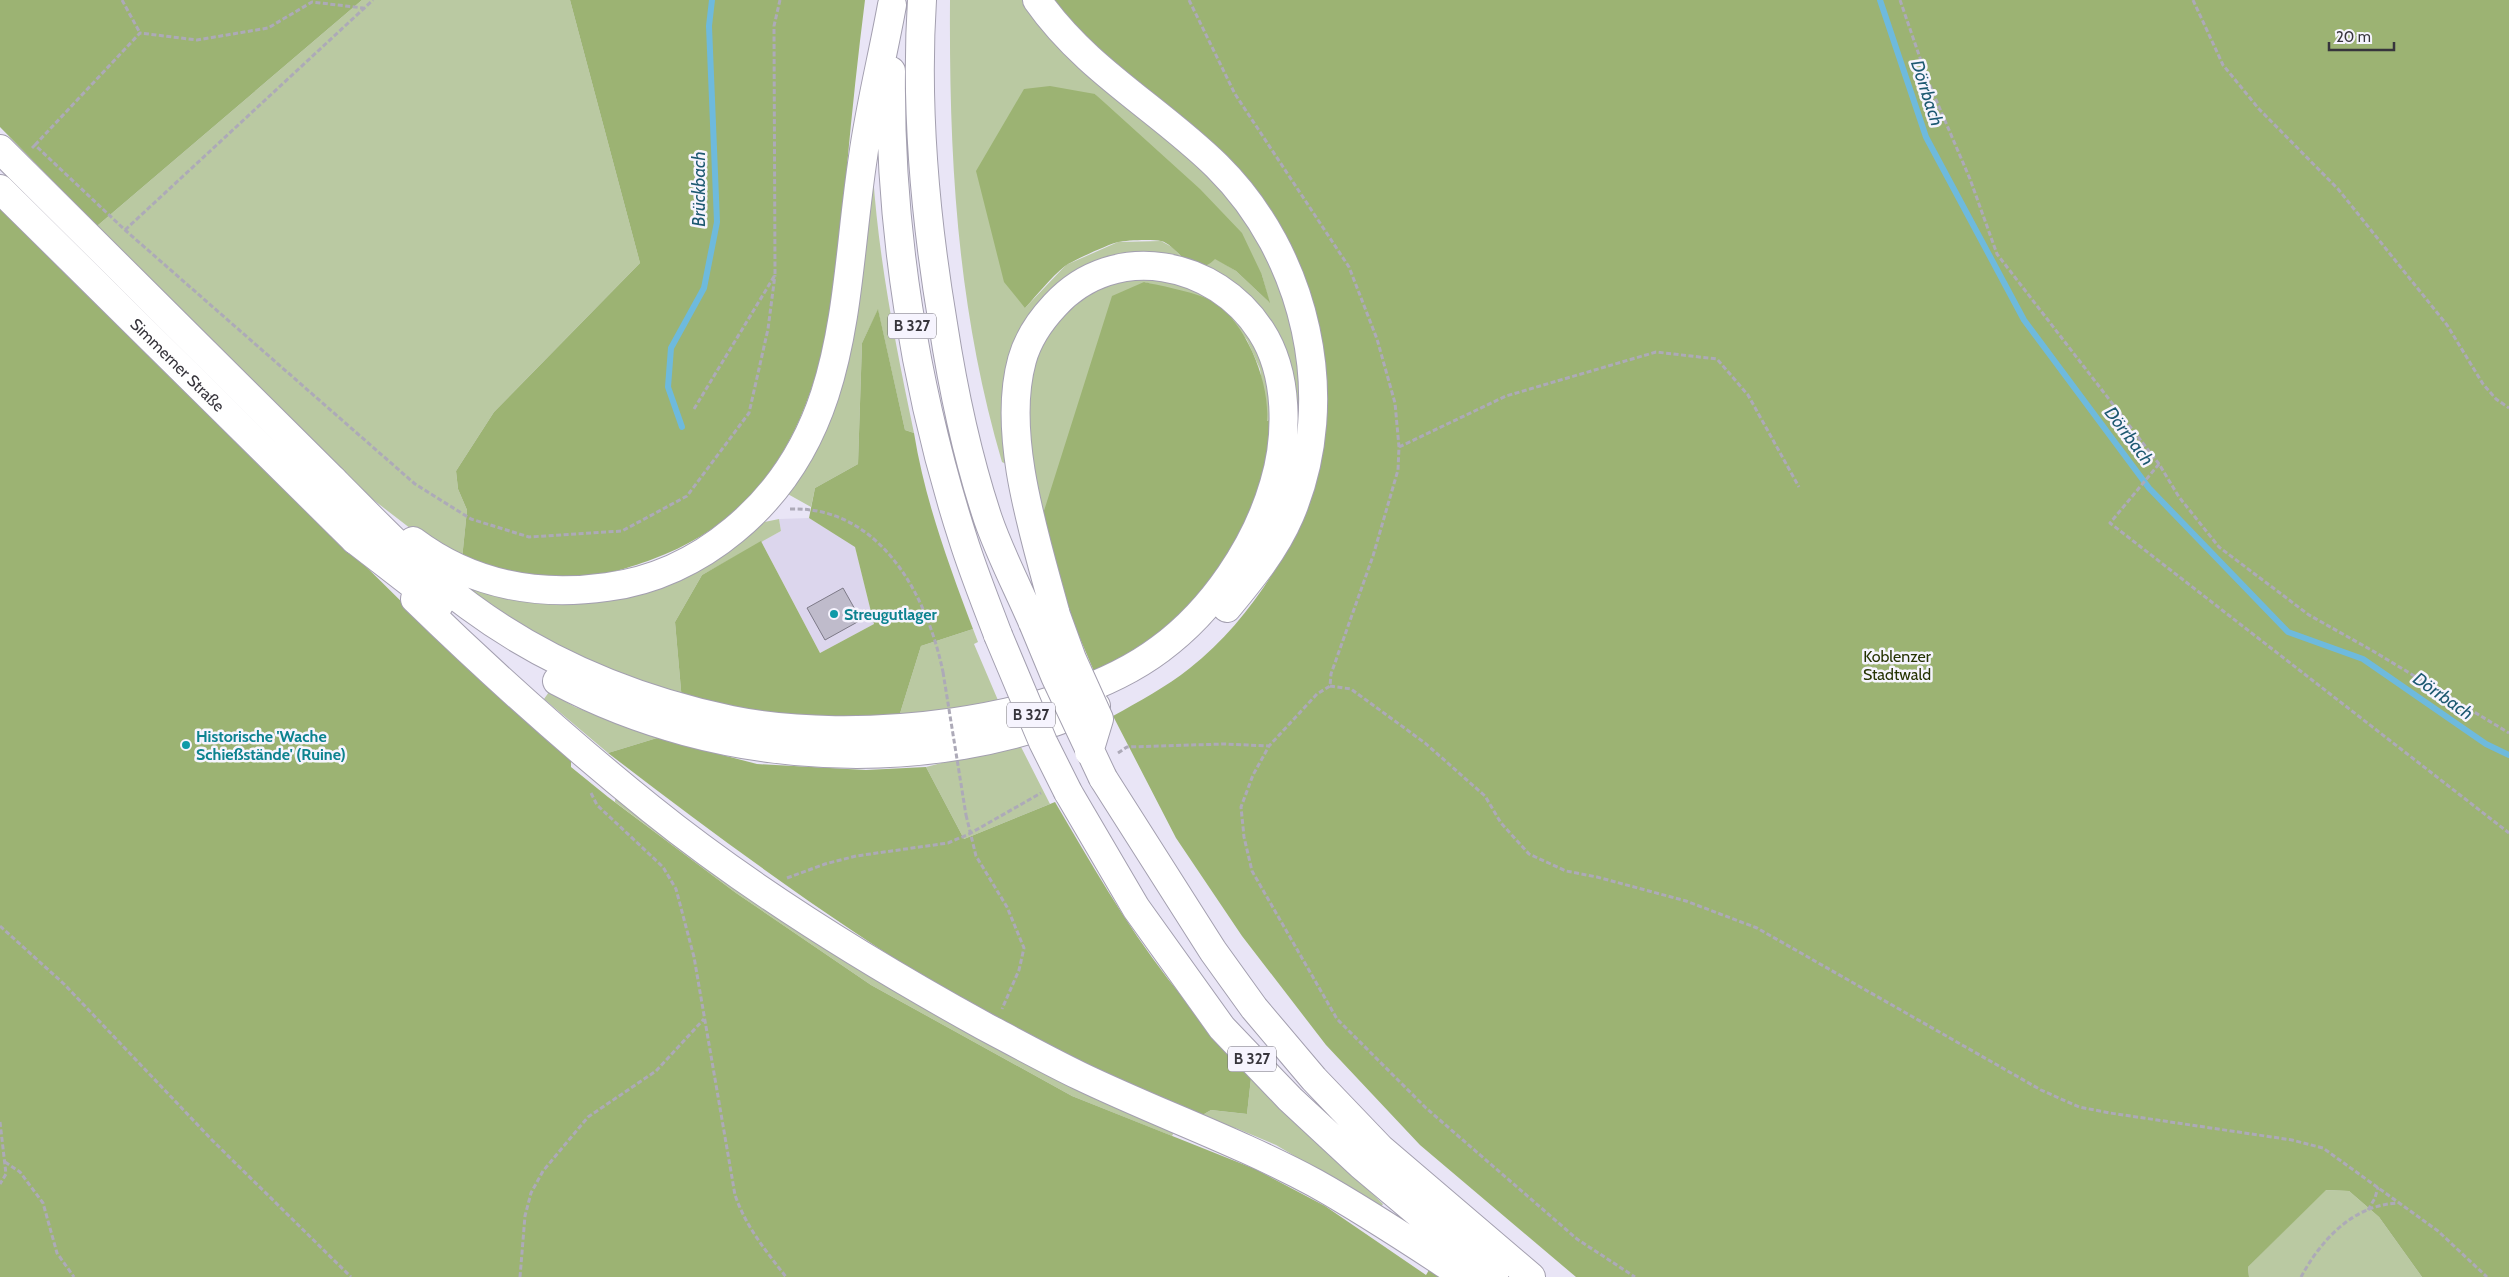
<svg xmlns="http://www.w3.org/2000/svg" width="2509" height="1277" font-family="Cabin,sans-serif">
<style>
.built{fill:#dcd6ed}
.green{fill:#bac9a2}
.forest{fill:#9cb373}
.lines{fill:none;stroke-linecap:round;stroke-linejoin:round}
.stream{stroke:#6ebadd;stroke-width:6}
.building{fill:#bfbbcb;stroke:#7d7a88}
.tertiary-casing{stroke:#a39faf;stroke-width:30}
.trunk-casing{stroke:#a39faf;stroke-width:30}
.path{stroke:#adaab8;stroke-width:3;stroke-dasharray:5 2.5;stroke-linecap:butt}
.tertiary{stroke:#fff;stroke-width:28}
.trunk{stroke:#fff;stroke-width:28}
.trunk-bridge-casing{stroke:#a39faf;stroke-width:30;stroke-linecap:butt}
.path-bridge{stroke:#adaab8;stroke-width:3;stroke-dasharray:5 2.5;stroke-linecap:butt}
.trunk-bridge{stroke:#fff;stroke-width:28}
.culture-dot{fill:#0f9aa8;stroke:#f6f4fe;stroke-width:2}
.labels{text-anchor:middle;stroke-width:5;stroke-linejoin:round;paint-order:stroke}
.shield{fill:#f6f4fe;stroke:#706e76;stroke-width:1}
.shield-label{font-size:15px;font-weight:bold;fill:#37353c}
.street-label{font-size:16px;fill:#37353c;stroke:#f6f4fe}
.culture-label{font-size:16px;font-weight:bold;fill:#0d838f;stroke:#f6f4fe;text-anchor:start}
.park-label{font-size:16px;fill:#263403;stroke:#f6f4fe}
.water-label{font-size:18px;font-style:italic;fill:#1d5971;stroke:#f6f4fe}
</style>
<rect width="100%" height="100%" fill="#e9e5f6"/>
<path class="built" d="M809,518L855,546L874,624L820,653L761,541L781,531L779,519Z"/>
<path class="green" d="M362,0H570L640,263L494,412L456,471L458,489L467,510L462,559L419,535L367,495L97,226Z
M950,0H1028L1244,210L1297,318L1303,440L1292,438L1289,380L1196,265L1215,258L1236,271L1269,302L1262,275L1095,94L1025,308L1066,265L1118,242L1161,241L1172,247L1186,262L1042,303L1006,464L1002,462C957,308 949,160 950,0Z
M873,175C879,262 896,347 914,433L905,430L878,310L862,343L858,464L815,488L811,507L786,493Z
M1162,274L1222,302L1265,360L1277,416L1267,421L1260,369L1247,340L1230,318L1214,302L1144,282L1073,622L1047,557L1028,448L1029,363L1062,309L1101,282Z
M779,519L781,531L702,575L675,622L682,701L534,641L449,575L559,601L760,523Z
M973,629L978,642L974,644L1000,705L897,723L921,646Z
M549,692L575,707L657,738L608,753L544,699Z
M1019,743L1050,804L964,839L926,767Z
M616,791L1175,1130L1172,1136L1072,1096L871,985L736,893L615,802Z
M1251,1078L1383,1204L1381,1207L1276,1145L1238,1129L1199,1117L1211,1110L1247,1114Z
M2325,1190L2349,1191L2379,1217L2422,1277H2249L2248,1267Z"/>
<path class="forest" d="M0,0H362L97,226L0,127Z
M570,0H865C858,55 852,111 847,166C834,320 822,497 653,559C622,571 572,584 539,579C513,575 487,565 462,559L467,510L458,489L456,471L494,412L640,263Z
M1049,0H2509V1277H2422L2379,1217L2349,1191L2326,1190L2248,1267L2249,1277H1576L1420,1145L1326,1045L1242,936L1176,838L1113,716C1140,701 1166,687 1190,668C1237,631 1275,577 1300,523V276L1124,78Z
M1050,86L1095,94L1200,189L1242,233L1262,275L1270,303L1236,271L1215,259C1191,283 1179,245 1161,241C1153,239 1126,240 1118,242C1109,244 1072,261 1065,266C1051,277 1038,294 1025,308L1004,282L976,171L1024,89Z
M0,205L419,619L571,754V767L608,797L736,893L871,985L1072,1096L1255,1169L1325,1206L1426,1275L1429,1270L1439,1277H0Z
M1144,282C1162,286 1200,293 1214,302C1247,324 1270,383 1267,421L1277,416L1271,465L1227,566L1168,631L1096,676L1073,622L1043,514L1112,296Z
M878,309L905,430L914,433C925,501 949,565 973,629L921,646L897,723L808,722L682,701L675,622L702,575L761,541L820,653L874,624L855,547L809,518L815,488L858,464L862,343Z
M657,738L757,764L866,770L926,767L964,839L1055,802C1090,862 1125,923 1168,979C1195,1013 1224,1045 1251,1078L1247,1114L1211,1110L1199,1117C1116,1079 1031,1041 952,994C832,922 719,838 608,753Z"/>
<g class="lines">
<path class="stream" d="M1880,0L1926,137L2024,320L2149,488L2288,632L2363,659L2486,744L2509,755
M682,427L668,387L671,348L704,288L717,222L709,26L712,0"/>
</g>
<path class="building" d="M843,588L861,620L825,640L807,608Z"/>
<g class="lines">
<g class="tertiary-casing">
<g id="tertiary">
<path d="M0,149L333,480"/>
<path id="s1" d="M0,189L355,540"/>
</g>
</g>
<g class="trunk-casing">
<path id="trunk" d="M922,0C915,108 925,217 943,324C953,389 967,456 988,519C1000,554 1018,588 1033,623
M1037,0C1086,70 1158,108 1217,166C1306,254 1340,398 1290,515C1275,550 1251,579 1227,608
M891,71C889,228 915,390 963,539C973,571 986,603 998,635
M333,480C377,524 419,569 469,606C546,663 637,700 731,720C852,745 1059,725 1160,649C1213,610 1256,546 1274,484C1288,437 1289,374 1261,331C1216,261 1115,240 1055,305C1040,321 1028,338 1022,360C1001,436 1036,540 1056,615
M355,540L439,605
M413,541C470,584 537,597 607,587C654,581 698,560 734,530C852,433 842,293 863,157C870,106 883,55 892,5
M415,599C490,672 569,743 651,809C754,892 868,962 984,1026C1016,1043 1047,1060 1080,1076C1157,1113 1239,1142 1315,1183C1367,1212 1416,1245 1465,1277
M557,681C719,767 927,779 1096,706
M1103,778L1213,951L1254,1008L1314,1079L1381,1149L1531,1277
M1068,792L1136,908L1222,1028L1290,1099L1361,1165L1494,1277"/>
</g>
<path class="path" d="M122,0L140,33
M1189,0L1235,94L1349,267L1377,339L1395,403L1399,447L1398,470L1373,556L1331,674L1330,686L1317,694L1269,746L1253,775L1241,807L1244,837L1252,871L1337,1019L1426,1108L1577,1239L1635,1277
M1900,0L1928,81L1970,179L1997,254L2159,464L2179,497L2219,547L2309,615L2373,651L2509,733
M2193,0L2223,65L2259,109L2338,189L2447,325L2483,384L2496,399L2509,408
M35,145L140,33L197,40L268,28L312,2L363,8
M32,148L35,145L125,230L415,484L471,519L529,537L622,531L687,496L749,413L768,329L775,275
M125,230L373,0
M694,409L775,275L774,26L780,0
M1399,447L1506,396L1656,352L1717,359L1748,395L1799,487
M2159,464L2110,523L2509,833
M790,509C880,506 927,595 943,672
M1330,686L1351,689L1425,743L1485,796L1501,823L1529,854L1566,871L1597,877L1686,901L1757,928L2041,1090L2079,1107L2110,1113L2292,1140L2323,1148L2438,1231L2487,1277
M1118,753L1127,747L1224,744L1269,746
M591,793L597,805L663,867L676,889L694,957L735,1195C746,1227 766,1251 786,1277
M966,815L976,856L1007,907L1024,948L1019,970L1002,1009
M787,878L825,864L856,856L948,843L969,834L1041,793
M0,926L64,984L212,1140L351,1277
M0,1122L6,1174L0,1184
M5,1162L20,1172L43,1203L57,1253L74,1277
M2368,1210L2375,1198L2378,1187
M520,1277L525,1216L531,1193L543,1171L588,1117L656,1071L704,1019
M2301,1277C2321,1240 2353,1205 2398,1203"/>
<use href="#tertiary" class="tertiary"/>
<use href="#trunk" class="trunk"/>
<g class="trunk-bridge-casing">
<path id="trunk-bridge" d="M1056,615L1072,659L1099,719L1089,752
M1033,623L1055,676L1103,778
M998,635L1043,742L1068,792"/>
</g>
<path class="path-bridge" d="M943,672L966,815"/>
<use href="#trunk-bridge" class="trunk-bridge"/>
</g>
<g class="culture-dot">
<circle cx="834" cy="614" r="5"/>
<circle cx="186" cy="745" r="5"/>
</g>
<g class="labels">
<g class="shield">
<rect x="888" y="313.5" width="48" height="25" rx="4"/>
<rect x="1007" y="702.5" width="48" height="25" rx="4"/>
<rect x="1228" y="1046.5" width="48" height="25" rx="4"/>
</g>
<g class="shield-label">
<text x="912" y="331">B 327</text>
<text x="1031" y="720">B 327</text>
<text x="1252" y="1064">B 327</text>
</g>
<g class="street-label">
<text dy="6" stroke="none"><textPath href="#s1" startOffset="250">Simmerner Straße</textPath></text>
</g>
<g class="culture-label">
<text x="844" y="620">Streugutlager</text>
<text x="196" y="742">Historische 'Wache<tspan x="196" dy="18">Schießstände' (Ruine)</tspan></text>
</g>
<g class="park-label">
<text x="1897" y="662">Koblenzer<tspan x="1897" dy="18">Stadtwald</tspan></text>
</g>
<g class="water-label">
<text transform="translate(1927 93) rotate(72)" y="6">Dörrbach</text>
<text transform="translate(699 189) rotate(-90)" y="6">Brückbach</text>
<text transform="translate(2129 436) rotate(53)" y="6">Dörrbach</text>
<text transform="translate(2443 696) rotate(35)" y="6">Dörrbach</text>
</g>
</g>
<path d="M2329 42v8h65v-8" fill="none" stroke="#37353c" stroke-width="2.5"/>
<text x="2336" y="42" font-size="15" fill="#37353c" stroke="#f6f4fe" stroke-width="4" paint-order="stroke">20 m</text>
</svg>
